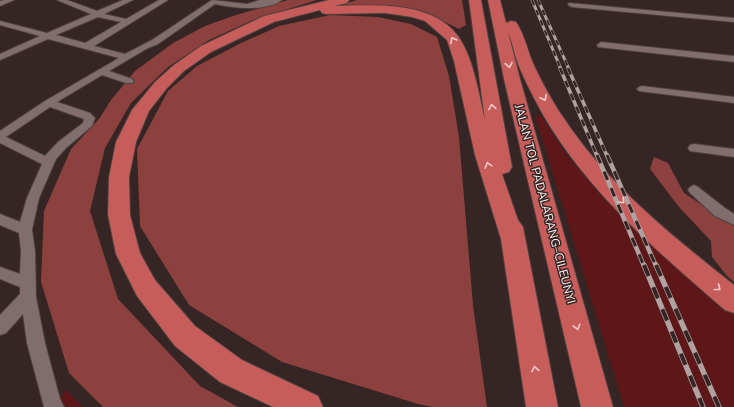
<svg xmlns="http://www.w3.org/2000/svg" width="734" height="407" font-family="'Nunito Sans',sans-serif">
<style>
.green{fill:#5e1719}
.forest{fill:#8c413e}
.lines{fill:none;stroke-linecap:round;stroke-linejoin:round}
.street-casing{stroke:#4d403f;stroke-width:2}
.highway-casing{stroke:#4d403f;stroke-width:2}
.street{fill:#816e6c;fill-rule:evenodd}
.highway{fill:#c75d5a;fill-rule:evenodd}
.rail-far3-casing{stroke:#afa2a1;stroke-width:3}
.rail-far2-casing{stroke:#afa2a1;stroke-width:3.5}
.rail-far1-casing{stroke:#afa2a1;stroke-width:4.5}
.rail-casing{stroke:#afa2a1;stroke-width:5.5}
.rail-far3{stroke:#352524;stroke-width:2;stroke-dasharray:5.5;stroke-linecap:butt}
.rail-far2{stroke:#352524;stroke-width:2.5;stroke-dasharray:7;stroke-linecap:butt}
.rail-far1{stroke:#352524;stroke-width:3;stroke-dasharray:9;stroke-linecap:butt}
.rail{stroke:#352524;stroke-width:4;stroke-dasharray:12;stroke-linecap:butt}
.oneway{stroke:#efccca}
.labels{text-anchor:middle;stroke-width:3;stroke-linejoin:round;paint-order:stroke}
.street-label{font-size:12px;fill:#fcf1f0;stroke:#352524}
</style>
<rect width="100%" height="100%" fill="#352524"/>
<path class="green" d="M535,115L541,116L565,153L604,199L734,309V407H624Z
M66,390L83,407H55Z"/>
<path class="forest" d="M288,0H317L253,20L209,40L168,67L131,103L105,148L90,211L118,299L200,386L238,407H103L69,373L41,282L44,211L71,149L99,119L111,100L135,71L173,43L205,26L236,15Z
M357,0H462L466,25L459,29L422,11L387,5L336,6Z
M330,15L378,17L411,24L437,37L449,76L459,137L473,305L487,407H433L418,404L282,362L189,305L140,226L137,149L168,91L197,66L241,43L279,26Z
M654,157L668,163L684,193L734,226V282L727,276L712,257L711,241L679,207L650,169Z"/>
<g class="lines">
<g class="street-casing">
<path id="street" d="M4,0H14L0,6V1Z
M57,0H67L97,11L123,0H133L104,14L126,19L159,0H168L94,46L125,54L152,40L212,0L247,4L260,0H282C266,12 234,8 215,4L158,44L148,48L109,71L132,79L134,81L132,83H126L102,75L57,102L90,113L95,118L92,126L66,148L56,159L39,198L32,230L35,251L36,297L45,343L60,399L64,407H44L27,343L23,314L6,333L0,335V315L20,294V287L0,279V267L20,274L21,251L19,233L0,225V214L20,222L27,198L42,164L0,143V131L45,101L119,58L48,39L0,60V54L40,36L0,25V21L47,33L91,14ZM98,17L121,22L85,43L56,35ZM50,107L84,119L83,123L58,142L45,156L6,137Z
M569,3L734,18V22L572,7L568,5Z
M601,42L734,56V62L598,47L597,45Z
M642,86L734,97V103L639,91L637,89L639,87Z
M694,144L734,149V157L690,151L688,148L690,145Z
M694,185L698,187L725,208L734,214V225L715,216L690,193L688,190L690,187Z"/>
</g>
<g class="highway-casing">
<path id="highway" d="M329,0H349L347,3L334,6C375,5 435,0 460,39C474,61 479,95 485,120L469,0H481L512,167L509,172L502,174L518,220L523,227L558,407H526L501,239L475,155L454,61L447,40L425,21L412,17L385,13L326,14L322,13L320,10L274,22L211,52L184,71L167,88L149,111L136,142L129,177L130,215L140,253L155,280L195,326L242,360L318,396L323,407H273L220,382L175,346L137,296L116,254L108,215L109,177L116,142L132,110L155,82L174,65L201,46L264,16Z
M488,0H500L506,23L511,21L516,22C524,34 527,48 532,61C539,77 553,103 563,117C607,184 672,236 734,285V313L725,310C659,253 590,194 545,118C536,102 523,78 517,61C514,52 512,41 508,32L520,79L613,407H581L504,79Z"/>
</g>
<use href="#street" class="street"/>
<use href="#highway" class="highway"/>
<g class="rail-far3-casing">
<path id="rail-far3" d="M532,0L561,69
M538,0L569,69"/>
</g>
<g class="rail-far2-casing">
<path id="rail-far2" d="M560,68L597,156
M568,68L607,156"/>
</g>
<g class="rail-far1-casing">
<path id="rail-far1" d="M597,155L644,266
M607,155L656,266"/>
</g>
<g class="rail-casing">
<path id="rail" d="M644,265L703,407
M656,265L719,407"/>
</g>
<use href="#rail-far3" class="rail-far3"/>
<use href="#rail-far2" class="rail-far2"/>
<use href="#rail-far1" class="rail-far1"/>
<use href="#rail" class="rail"/>
</g>
<defs><path id="oneway-chevron" d="M-2-3.5L2.5 0L-2 3.5" fill="none" stroke-width="1.6" stroke-linecap="round" stroke-linejoin="round"/></defs>
<g class="oneway">
<use href="#oneway-chevron" transform="translate(453 40) rotate(-119)"/>
<use href="#oneway-chevron" transform="translate(509 65) rotate(79)"/>
<use href="#oneway-chevron" transform="translate(544 98) rotate(63)"/>
<use href="#oneway-chevron" transform="translate(492 107) rotate(-99)"/>
<use href="#oneway-chevron" transform="translate(488 165) rotate(-108)"/>
<use href="#oneway-chevron" transform="translate(622 201) rotate(46)"/>
<use href="#oneway-chevron" transform="translate(718 288) rotate(39)"/>
<use href="#oneway-chevron" transform="translate(577 327) rotate(75)"/>
<use href="#oneway-chevron" transform="translate(535 369) rotate(-100)"/>
</g>
<g class="labels">
<g class="street-label">
<text transform="translate(545 204) rotate(75)" y="4">JALAN TOL PADALARANG–CILEUNYI</text>
</g>
</g>
</svg>
